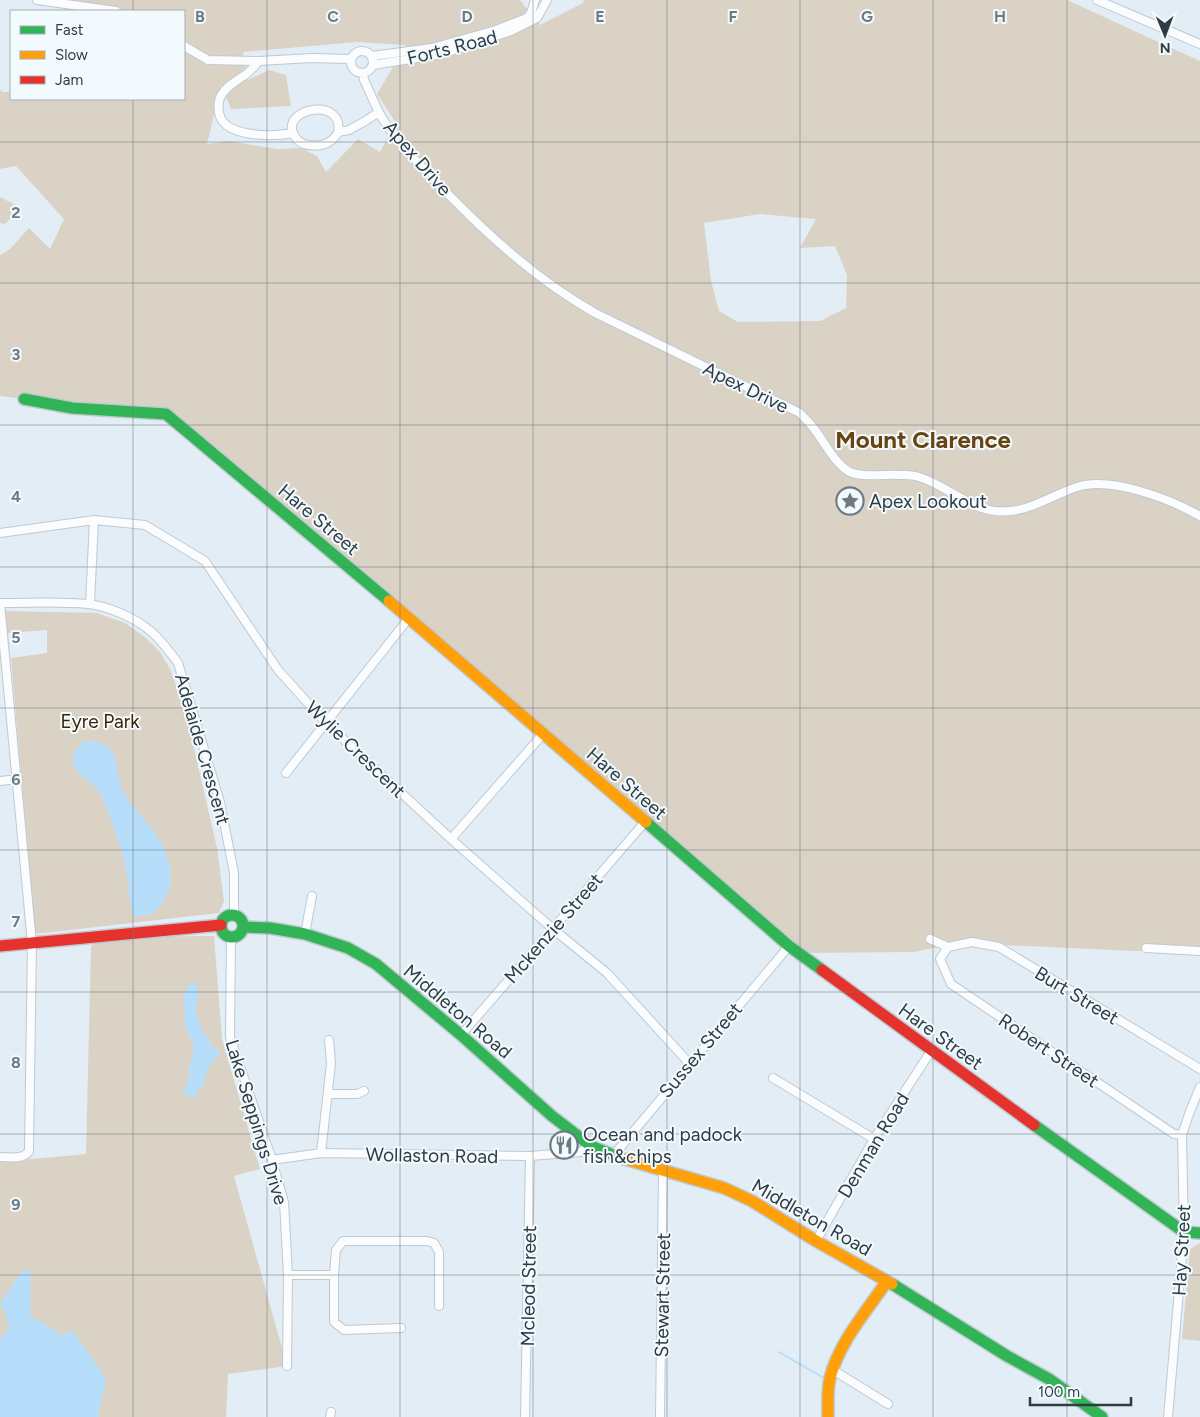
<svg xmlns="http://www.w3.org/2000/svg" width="1200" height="1417" font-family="Figtree,sans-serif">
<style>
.green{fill:#dbd2c6;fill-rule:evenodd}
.water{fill:#b6defa}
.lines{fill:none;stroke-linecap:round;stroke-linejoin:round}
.stream{stroke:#b6defa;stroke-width:2}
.street-casing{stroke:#bfc9d0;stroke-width:10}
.fast-casing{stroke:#bfc9d0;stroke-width:14}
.slow-casing{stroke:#bfc9d0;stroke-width:14}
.jam-casing{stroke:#bfc9d0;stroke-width:14}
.street{stroke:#fbfcfe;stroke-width:8}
.fast{stroke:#30b455;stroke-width:11}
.slow{stroke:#ff9f0a;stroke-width:11}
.jam{stroke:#e5322d;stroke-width:11}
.grid{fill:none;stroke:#6e7a82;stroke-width:1;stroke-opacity:0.55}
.labels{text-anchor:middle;stroke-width:4;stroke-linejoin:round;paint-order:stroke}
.street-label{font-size:19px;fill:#2f3c44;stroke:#f3fafe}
.poi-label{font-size:19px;fill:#2f3c44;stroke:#f3fafe;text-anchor:start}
.park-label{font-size:19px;fill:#3e2300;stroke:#f3fafe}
.district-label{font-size:24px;font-weight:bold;fill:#684412;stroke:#f3fafe}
.grid-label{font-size:16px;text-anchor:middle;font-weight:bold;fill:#6e7a82;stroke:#f3fafe;stroke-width:4;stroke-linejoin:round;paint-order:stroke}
</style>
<rect width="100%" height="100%" fill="#e3edf5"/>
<path class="green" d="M54,0H520L540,25L583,3L584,0H1067L1200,61V949L1135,951L1003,945L972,940L914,952L798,953L169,417L0,396V255L10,249L29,228L50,249L64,219L16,166L0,169V89L2,92H11V99H184V11H64L68,3ZM357,42L406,45L377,94L396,123L380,152L358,139L326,172L317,156L301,148L277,149L228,141L207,144L221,85L231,109L291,106L286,75L269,70L248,80L243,52ZM760,214L816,219L800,248L835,246L847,275L846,308L820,321L738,322L719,311L711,281L704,223Z
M0,197L21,208L5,224L0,223Z
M5,611L97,613L125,623L146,638L160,652L171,671L187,718L217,848L224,901L219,913L35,934L11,658L47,653V630L7,633Z
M214,936L222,1039L260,1169L234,1176L287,1366L228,1374L226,1417H0V1162L86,1154L91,946L93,945V937Z
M1200,1243V1341L1182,1339L1190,1249Z"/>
<path class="water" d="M84,741C94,741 101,740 109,748C120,759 116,778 123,791C138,818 166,836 170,868C171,881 172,885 165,897C157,914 149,916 132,916L125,862L109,814L101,794L94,786L78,773L72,762L75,750Z
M196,982L199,993L196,1012L204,1035L208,1036L212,1047L218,1048L219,1055C209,1064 206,1073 203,1086L198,1090L194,1098L183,1093L190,1074L189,1066L193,1054V1042L186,1030L183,998L188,985Z
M23,1269L31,1272L30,1315L63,1336L72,1330L106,1379L98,1417H0V1338L8,1330L7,1317L0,1304Z"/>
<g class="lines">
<path class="stream" d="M779,1352L824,1378"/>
<g class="street-casing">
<path id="street" d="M37,0L116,11
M1097,0L1200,44
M184,46L208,60L259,61L312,58L351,59
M351 62a11 11 0 1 1 22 0a11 11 0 1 1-22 0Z
M372,56L432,48L496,30L527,18L531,13L535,0
M259,61C254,67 249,73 242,77C235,82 227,86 222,94C218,100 218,106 219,112C222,138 274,137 293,133
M373,65L442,54L511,31L537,18L547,0
M363,74L364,80C371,94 376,109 384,121C402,148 425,170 447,193C492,239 539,281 595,313L800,413C805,419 811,424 815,430C825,443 834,462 848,471C863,480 898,471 919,477C952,487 972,515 1010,511C1033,509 1055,494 1077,487C1111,476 1170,499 1200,516
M338,133C345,97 283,107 293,133C295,138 299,142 304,144C313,147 326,146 333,139C335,138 336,134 338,133C340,131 346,131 349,130C359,125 369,119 379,112
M0,533L94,520L145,525L205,561L278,670L326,723L451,839L553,929L607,973L689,1063
M0,603C29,603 59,601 88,604C107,606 133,617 148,629C160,638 169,651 178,663L220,802L234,873V915
M90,604L94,520
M286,773L409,618
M0,781L18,779
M451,839L543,734
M305,934L312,896
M231,937L230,1037L272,1160L284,1202L288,1275L287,1366
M930,939L948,947
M948,947L940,959L951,984L1174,1134L1182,1135
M948,947L972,942L999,947L1200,1069
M1146,948L1200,951
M461,1035L645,822
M773,1078L874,1139
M328,1094H357L364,1091
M321,1153L331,1063L329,1040
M613,1156L789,946
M0,1157C10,1157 23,1160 29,1151L32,943L0,603
M272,1160L321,1153L530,1156L580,1152L591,1146
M816,1241L874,1139L931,1051
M288,1275H334
M401,1328L344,1330L334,1322V1275L336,1250L343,1241H427L434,1243L439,1252V1306
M833,1370L888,1404
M330,1417L331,1412
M525,1417L530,1156
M660,1417L663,1172
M1168,1417L1184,1232L1182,1135L1189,1114L1200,1087"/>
</g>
<g class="fast-casing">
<path id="fast" d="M24,399L72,408L166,414L389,601
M646,822L789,946L822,970
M221 926a11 11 0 1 1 22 0a11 11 0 1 1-22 0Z
M244,927L270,928L305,934L348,948L376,964L461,1035L552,1116L591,1146L621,1158
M1034,1125L1184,1232L1200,1233
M892,1284L1007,1356L1049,1379L1102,1417"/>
</g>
<g class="slow-casing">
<path id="slow" d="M389,601L646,822
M621,1158L724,1188L752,1201L816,1241L892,1284
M828,1417C828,1404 827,1391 830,1378C839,1342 867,1311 887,1281"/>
</g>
<g class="jam-casing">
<path id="jam" d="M0,946L221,925
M822,970L1034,1125"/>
</g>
<use href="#street" class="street"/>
<use href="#fast" class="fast"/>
<use href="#slow" class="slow"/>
<use href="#jam" class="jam"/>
</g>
<path class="grid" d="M133,0V11M267,0V1417M400,0V1417M533,0V1417M667,0V1417M800,0V1417M933,0V1417M1067,0V1417M133,99V1417M0,142H1200M0,283H1200M0,425H1200M0,567H1200M0,708H1200M0,850H1200M0,992H1200M0,1134H1200M0,1275H1200"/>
<defs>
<g id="sight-ring" transform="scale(1.4375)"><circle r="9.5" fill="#f3fafe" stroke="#6e7a82" stroke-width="1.5"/><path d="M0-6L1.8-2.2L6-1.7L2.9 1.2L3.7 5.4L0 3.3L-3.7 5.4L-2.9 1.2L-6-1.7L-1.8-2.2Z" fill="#6e7a82"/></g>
<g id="restaurant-ring" transform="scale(1.4375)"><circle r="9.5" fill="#f3fafe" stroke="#6e7a82" stroke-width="1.5"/><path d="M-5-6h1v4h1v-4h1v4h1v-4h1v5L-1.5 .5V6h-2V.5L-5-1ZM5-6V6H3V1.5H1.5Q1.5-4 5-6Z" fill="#6e7a82"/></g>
</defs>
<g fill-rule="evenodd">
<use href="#sight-ring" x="850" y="501"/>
<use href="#restaurant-ring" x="564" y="1145"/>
</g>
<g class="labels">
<g class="street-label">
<text transform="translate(452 47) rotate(-14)" y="7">Forts Road</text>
<text transform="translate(418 158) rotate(49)" y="7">Apex Drive</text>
<text transform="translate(746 387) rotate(26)" y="7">Apex Drive</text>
<text transform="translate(319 519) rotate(40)" y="7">Hare Street</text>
<text transform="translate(203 749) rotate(74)" y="7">Adelaide Crescent</text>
<text transform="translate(356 749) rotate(44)" y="7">Wylie Crescent</text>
<text transform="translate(627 783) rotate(41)" y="7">Hare Street</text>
<text transform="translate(553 928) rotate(-49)" y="7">Mckenzie Street</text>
<text transform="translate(1077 995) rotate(31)" y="7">Burt Street</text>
<text transform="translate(458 1011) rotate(40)" y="7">Middleton Road</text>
<text transform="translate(941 1036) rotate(36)" y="7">Hare Street</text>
<text transform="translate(700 1050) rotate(-50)" y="7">Sussex Street</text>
<text transform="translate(1049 1050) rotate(34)" y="7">Robert Street</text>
<text transform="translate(257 1122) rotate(73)" y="7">Lake Seppings Drive</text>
<text transform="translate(873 1145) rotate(-59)" y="7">Denman Road</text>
<text transform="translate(432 1155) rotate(1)" y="7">Wollaston Road</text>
<text transform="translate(812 1217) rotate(30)" y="7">Middleton Road</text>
<text transform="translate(1181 1250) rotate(-87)" y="7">Hay Street</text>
<text transform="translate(528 1286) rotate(-89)" y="7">Mcleod Street</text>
<text transform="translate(662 1295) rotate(-89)" y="7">Stewart Street</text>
</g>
<g class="poi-label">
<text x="869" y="508">Apex Lookout</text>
<text x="583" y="1141">Ocean and padock<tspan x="583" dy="22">fish&amp;chips</tspan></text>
</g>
<g class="park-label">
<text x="100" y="728">Eyre Park</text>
</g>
<g class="district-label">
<text x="923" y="448">Mount Clarence</text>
</g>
</g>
<g class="grid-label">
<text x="200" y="22">B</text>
<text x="333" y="22">C</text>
<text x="467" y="22">D</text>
<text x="600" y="22">E</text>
<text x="733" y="22">F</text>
<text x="867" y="22">G</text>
<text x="1000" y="22">H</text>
<text x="16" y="218">2</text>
<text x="16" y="360">3</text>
<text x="16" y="502">4</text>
<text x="16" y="643">5</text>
<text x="16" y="785">6</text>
<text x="16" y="927">7</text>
<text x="16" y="1068">8</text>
<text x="16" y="1210">9</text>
</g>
<rect x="10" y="10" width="175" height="90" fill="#f3fafe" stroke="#a5aeb4"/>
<rect x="20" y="26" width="25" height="8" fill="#30b455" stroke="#a5aeb4"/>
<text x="55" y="35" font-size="15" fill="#2f3c44">Fast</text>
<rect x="20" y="51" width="25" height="8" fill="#ff9f0a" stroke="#a5aeb4"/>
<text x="55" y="60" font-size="15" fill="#2f3c44">Slow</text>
<rect x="20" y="76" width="25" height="8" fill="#e5322d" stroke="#a5aeb4"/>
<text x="55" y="85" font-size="15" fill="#2f3c44">Jam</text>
<g transform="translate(1165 35) rotate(179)" stroke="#f3fafe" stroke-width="4" paint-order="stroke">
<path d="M0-4L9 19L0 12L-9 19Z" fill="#2f3c44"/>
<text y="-8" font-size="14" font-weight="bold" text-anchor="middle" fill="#2f3c44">N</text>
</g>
<path d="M1030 1397v8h101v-8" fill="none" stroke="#2f3c44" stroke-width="2.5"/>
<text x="1038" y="1397" font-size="15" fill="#2f3c44" stroke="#f3fafe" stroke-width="4" paint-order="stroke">100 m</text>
</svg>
